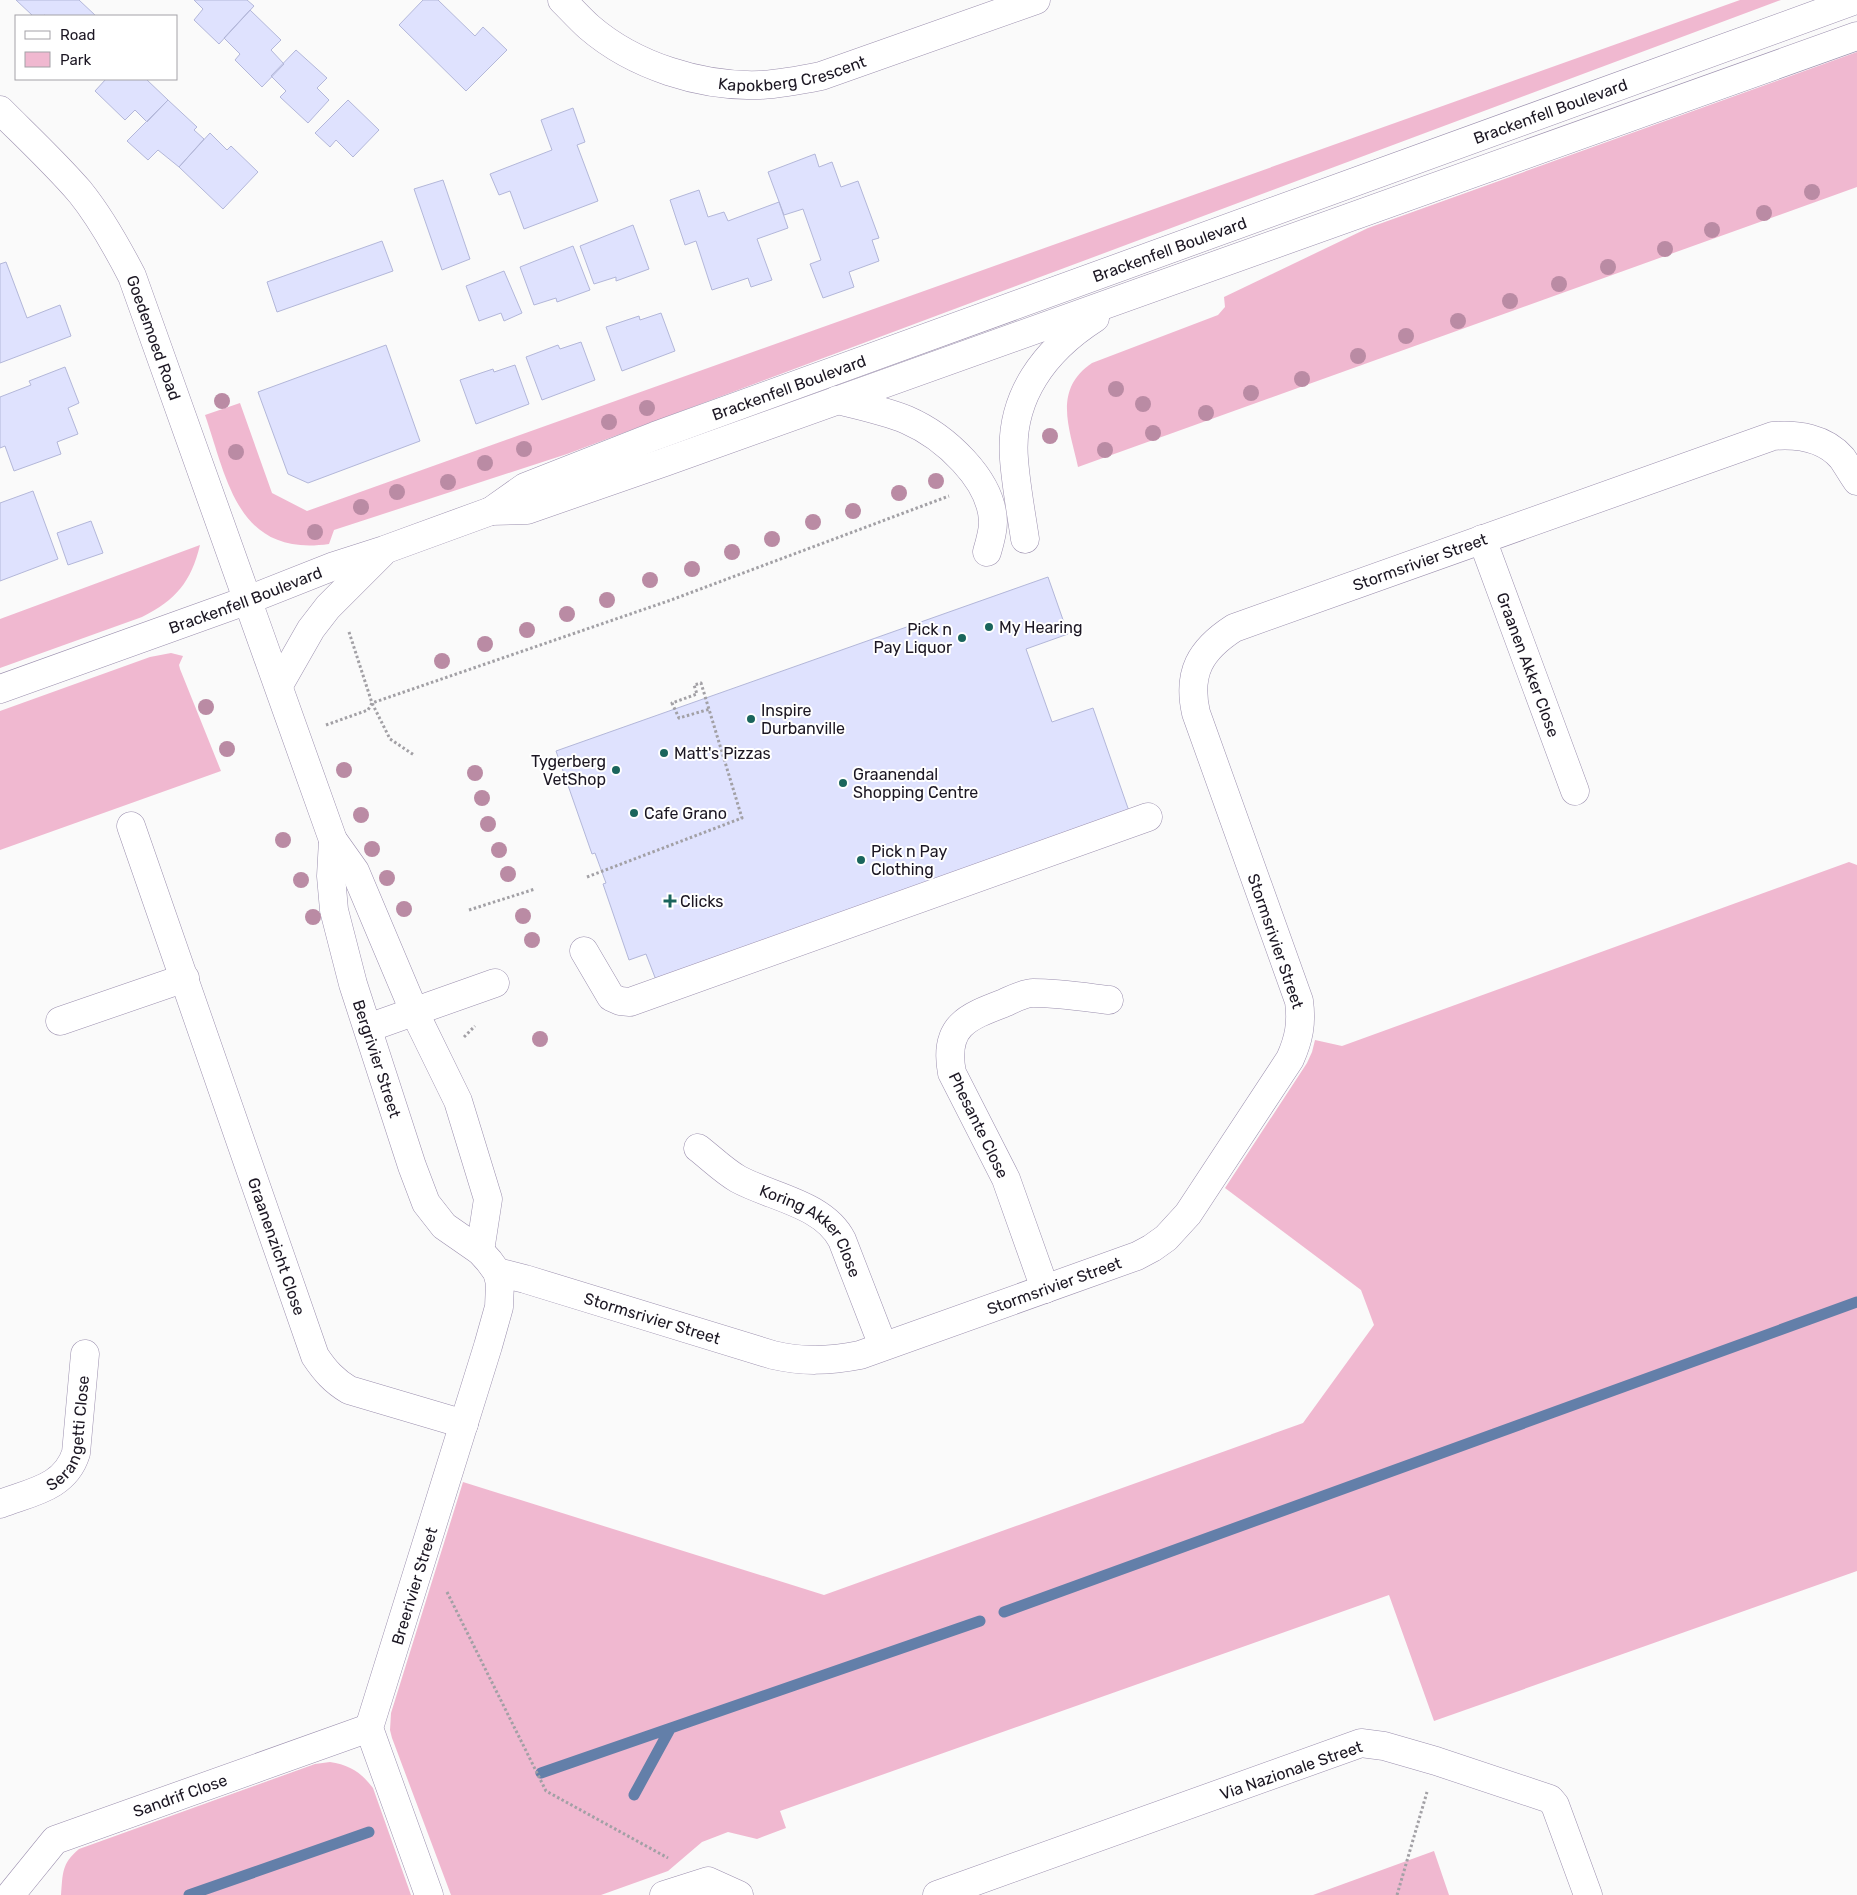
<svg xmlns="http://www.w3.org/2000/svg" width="1857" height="1895" font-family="Rubik,sans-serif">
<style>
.green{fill:#f0b8d0}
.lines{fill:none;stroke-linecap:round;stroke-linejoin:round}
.stream{stroke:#637fa9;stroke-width:11}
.building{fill:#dfe2fe;stroke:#b3b7d9}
.minor-casing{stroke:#9b8fae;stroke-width:29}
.path{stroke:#a2a0a5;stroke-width:3;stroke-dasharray:2.5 2.5;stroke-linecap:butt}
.minor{stroke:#fff;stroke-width:28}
.tree{fill:#ba8ba4}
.poi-dot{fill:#1a655c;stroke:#fff;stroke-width:2}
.labels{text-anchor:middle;stroke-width:4;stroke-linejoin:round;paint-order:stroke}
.street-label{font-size:16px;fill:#1c1723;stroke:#fff}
.poi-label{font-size:16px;fill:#1c1723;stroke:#fff;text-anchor:start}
</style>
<rect width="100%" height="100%" fill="#fafafa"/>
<path class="green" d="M1740,0H1781L567,454L334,530L329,544C238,557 228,482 205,415L240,403L272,493L307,511Z
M1857,52V187L1078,467C1070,429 1052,390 1092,363L1218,315L1225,307L1224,297L1368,228Z
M200,545C191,582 176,600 142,617L0,668V619Z
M171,653L183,656L179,665L180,669L221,771L0,850V711L150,657Z
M1849,862L1857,865V1571L1434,1721L1389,1595L780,1811L786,1828L757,1839L728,1832L702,1842L668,1871L601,1895H451L392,1738L390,1730L391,1713L463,1482L824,1595L1303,1423L1374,1325L1361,1290L1225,1188L1307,1063L1312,1052L1315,1040L1342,1046Z
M330,1762C349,1765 361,1772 373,1788L411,1895H61C63,1874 61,1864 79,1849L315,1764Z
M1434,1851L1449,1895H1313Z"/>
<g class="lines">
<path class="stream" d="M1004,1612L1857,1302
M541,1773L980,1621
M634,1795L670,1729
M189,1895L369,1832"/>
</g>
<path class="building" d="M16,0H79L96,16H46L45,15L43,16H33Z
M194,0H247L254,6L219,44L194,20L203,9Z
M423,0H438L475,36L483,27L507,50L466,91L399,25Z
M250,10L281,40L271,50L284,64L262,87L235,60L240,54L224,38Z
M296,50L327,78L317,88L329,100L308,123L280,97L286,91L271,76Z
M106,79H146L168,100L147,122L135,110L125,120L95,91Z
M168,100L197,127L194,130L204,139L179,167L158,150L148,160L127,141Z
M348,100L379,130L353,157L336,140L330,147L315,133Z
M573,108L585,142L577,145L598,201L524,229L510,191L499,195L490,174L552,150L541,120Z
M210,133L227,150L231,146L258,172L223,209L179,167Z
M815,154L819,167L832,162L841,187L858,181L879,238L872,240L879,261L849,272L854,287L823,298L810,264L821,260L803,209L784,215L768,172Z
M443,180L470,259L442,270L414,189Z
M699,190L708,217L724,212L728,221L779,202L788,228L757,239L772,280L751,287L748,278L712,290L696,241L685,245L670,200Z
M633,225L649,269L616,281V277L594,284L580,246Z
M382,241L393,271L277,312L267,282Z
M573,246L590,290L557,302L556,298L534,305L520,267Z
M6,262L27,318L60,305L71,336L0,363V264Z
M504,271L522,313L504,321L501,313L479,321L466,286Z
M661,313L675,351L622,371L606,327L639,316L640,320Z
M581,342L595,380L542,400L526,357L558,345L560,349Z
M386,345L420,441L308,483L288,474L258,392Z
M515,365L529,404L476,424L460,380L493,369L494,372Z
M65,367L79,403L68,408L78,434L57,442L61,454L14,471L5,446L0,448V397L31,385L29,381Z
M33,491L58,559L0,581V503Z
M91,521L103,553L68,565L57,533Z
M1048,577L1068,634L1026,649L1052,722L1093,708L1130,814L656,980L646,954L629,960L603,884L606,883L595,853L592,854L556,751Z"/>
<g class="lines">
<g class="minor-casing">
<g id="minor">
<path id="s1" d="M562,0C571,9 580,19 589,27C634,66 701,87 760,85C781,84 801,80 821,76L1036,0"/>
<path id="s2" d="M0,110C27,137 55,163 80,192C101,218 117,247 132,276L333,840L355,871L414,1011L458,1101L488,1199L480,1251"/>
<path d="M837,400C861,406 885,411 907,420C944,436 992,479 993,522C993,532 990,542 987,552"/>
<path d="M491,511L527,510L665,462L1857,36"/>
<path d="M1025,539C1021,512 1016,486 1014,459C1009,397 1045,350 1095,318"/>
<path id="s3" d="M1482,539L1575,791"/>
<path d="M279,685L311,629L328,607L382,553"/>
<path id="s4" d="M0,689L248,600L334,566L384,550L491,511L525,487L655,436L1856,0"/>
<path id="s5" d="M131,826L315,1356C325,1371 334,1381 349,1390L464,1424"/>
<path id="s6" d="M333,840L331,876L334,910L353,984L412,1166L426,1203L444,1226L480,1251L489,1261L497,1272L500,1283L499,1307L488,1346L369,1728L429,1895"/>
<path d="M584,951L611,997L620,1001L630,1002L1148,817"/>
<path d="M60,1021L185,978"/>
<path d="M368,1028L495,983"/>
<path id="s7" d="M698,1148C711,1158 724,1171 738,1179C771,1197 824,1204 842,1240L883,1346"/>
<path id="s8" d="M497,1272L525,1279L773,1355C803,1362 829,1361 860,1355L1137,1256L1152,1248L1166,1238L1188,1214L1290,1059C1299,1039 1302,1023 1299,1001L1196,713C1187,673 1200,650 1234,628L1773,436C1797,434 1825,438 1842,458C1847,465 1852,474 1857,481"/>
<path d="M1045,1289L1006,1179L952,1073C943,1026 967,1017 1004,1003C1013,999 1024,993 1033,993C1058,993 1084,997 1109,1000"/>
<path id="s9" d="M0,1504C31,1492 65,1488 76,1453L85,1354"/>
<path id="s10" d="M12,1893L55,1840L369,1728"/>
<path d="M664,1895L708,1881L739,1895"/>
<path d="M937,1895L1361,1743L1384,1746L1436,1761L1550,1799L1555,1805L1588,1895"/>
</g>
</g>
<path class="path" d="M349,632L372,703L390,739L414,755
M326,725L368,710L372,703L671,600L949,496
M587,877L742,818L701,683L694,685L697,694L672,703L679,718L710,709
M469,910L535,889
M464,1037L475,1026
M447,1592L546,1791L668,1858
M1397,1895L1427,1792"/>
<use href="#minor" class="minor"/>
</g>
<g class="tree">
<circle cx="1812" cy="192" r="8"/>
<circle cx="1764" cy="213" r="8"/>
<circle cx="1712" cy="230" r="8"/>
<circle cx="1665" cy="249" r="8"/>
<circle cx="1608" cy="267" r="8"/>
<circle cx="1559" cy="284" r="8"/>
<circle cx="1510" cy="301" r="8"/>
<circle cx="1458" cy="321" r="8"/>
<circle cx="1406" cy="336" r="8"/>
<circle cx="1358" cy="356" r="8"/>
<circle cx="1302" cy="379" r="8"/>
<circle cx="1116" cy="389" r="8"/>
<circle cx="1251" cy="393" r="8"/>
<circle cx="222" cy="401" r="8"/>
<circle cx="1143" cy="404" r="8"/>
<circle cx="647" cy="408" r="8"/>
<circle cx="1206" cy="413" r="8"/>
<circle cx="609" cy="422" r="8"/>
<circle cx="1153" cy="433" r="8"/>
<circle cx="1050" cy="436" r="8"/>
<circle cx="524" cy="449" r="8"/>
<circle cx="1105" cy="450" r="8"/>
<circle cx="236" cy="452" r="8"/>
<circle cx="485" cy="463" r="8"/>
<circle cx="936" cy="481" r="8"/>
<circle cx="448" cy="482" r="8"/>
<circle cx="397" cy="492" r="8"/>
<circle cx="899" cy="493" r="8"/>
<circle cx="361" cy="507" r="8"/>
<circle cx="853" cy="511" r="8"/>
<circle cx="813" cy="522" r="8"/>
<circle cx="315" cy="532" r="8"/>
<circle cx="772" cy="539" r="8"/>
<circle cx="732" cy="552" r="8"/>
<circle cx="692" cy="569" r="8"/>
<circle cx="650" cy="580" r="8"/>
<circle cx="607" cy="600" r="8"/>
<circle cx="567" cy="614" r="8"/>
<circle cx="527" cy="630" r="8"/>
<circle cx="485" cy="644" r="8"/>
<circle cx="442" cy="661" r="8"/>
<circle cx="206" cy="707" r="8"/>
<circle cx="227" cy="749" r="8"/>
<circle cx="344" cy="770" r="8"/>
<circle cx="475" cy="773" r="8"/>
<circle cx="482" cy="798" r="8"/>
<circle cx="361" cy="815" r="8"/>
<circle cx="488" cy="824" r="8"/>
<circle cx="283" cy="840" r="8"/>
<circle cx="372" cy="849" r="8"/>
<circle cx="499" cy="850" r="8"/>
<circle cx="508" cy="874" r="8"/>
<circle cx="387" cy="878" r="8"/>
<circle cx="301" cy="880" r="8"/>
<circle cx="404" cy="909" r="8"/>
<circle cx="523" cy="916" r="8"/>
<circle cx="313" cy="917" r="8"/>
<circle cx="532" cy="940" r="8"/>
<circle cx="540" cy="1039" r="8"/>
</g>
<g class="poi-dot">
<circle cx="989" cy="627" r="5"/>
<circle cx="962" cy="638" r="5"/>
<circle cx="751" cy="719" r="5"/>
<circle cx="664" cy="753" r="5"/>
<circle cx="616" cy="770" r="5"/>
<circle cx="843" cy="783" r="5"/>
<circle cx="634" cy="813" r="5"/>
<circle cx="861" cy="860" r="5"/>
<path d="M667.5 893.5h5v5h5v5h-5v5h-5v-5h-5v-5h5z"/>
</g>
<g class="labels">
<g class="street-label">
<text dy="6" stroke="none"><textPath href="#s1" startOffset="256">Kapokberg Crescent</textPath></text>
<text dy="6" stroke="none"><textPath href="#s4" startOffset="1656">Brackenfell Boulevard</textPath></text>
<text dy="6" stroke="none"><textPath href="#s4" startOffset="1251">Brackenfell Boulevard</textPath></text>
<text dy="6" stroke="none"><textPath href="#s2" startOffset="279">Goedemoed Road</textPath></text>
<text dy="6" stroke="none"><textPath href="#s4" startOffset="846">Brackenfell Boulevard</textPath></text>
<text dy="6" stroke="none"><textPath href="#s8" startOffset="1586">Stormsrivier Street</textPath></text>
<text dy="6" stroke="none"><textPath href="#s4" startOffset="261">Brackenfell Boulevard</textPath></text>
<text dy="6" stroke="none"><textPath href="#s3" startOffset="134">Graanen Akker Close</textPath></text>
<text transform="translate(1276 941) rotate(71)" y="6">Stormsrivier Street</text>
<text dy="6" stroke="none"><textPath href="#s6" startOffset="225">Bergrivier Street</textPath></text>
<text transform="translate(979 1125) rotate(64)" y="6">Phesante Close</text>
<text dy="6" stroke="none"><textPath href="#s7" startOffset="144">Koring Akker Close</textPath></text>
<text dy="6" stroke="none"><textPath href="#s5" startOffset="445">Graanenzicht Close</textPath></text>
<text dy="6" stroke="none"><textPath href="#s8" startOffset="582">Stormsrivier Street</textPath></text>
<text dy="6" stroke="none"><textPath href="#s8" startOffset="162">Stormsrivier Street</textPath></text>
<text dy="6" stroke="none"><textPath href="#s9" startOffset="112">Serangetti Close</textPath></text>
<text transform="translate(414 1586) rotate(-73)" y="6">Breerivier Street</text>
<text transform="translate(1291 1770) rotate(-19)" y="6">Via Nazionale Street</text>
<text dy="6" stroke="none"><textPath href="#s10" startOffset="201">Sandrif Close</textPath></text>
</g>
<g class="poi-label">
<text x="999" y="633">My Hearing</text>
<text x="952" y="635" text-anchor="end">Pick n<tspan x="952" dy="18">Pay Liquor</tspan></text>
<text x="761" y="716">Inspire<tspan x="761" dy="18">Durbanville</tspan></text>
<text x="674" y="759">Matt's Pizzas</text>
<text x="606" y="767" text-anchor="end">Tygerberg<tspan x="606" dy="18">VetShop</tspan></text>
<text x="853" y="780">Graanendal<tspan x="853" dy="18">Shopping Centre</tspan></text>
<text x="644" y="819">Cafe Grano</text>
<text x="871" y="857">Pick n Pay<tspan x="871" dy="18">Clothing</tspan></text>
<text x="680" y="907">Clicks</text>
</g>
</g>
<rect x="15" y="15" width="162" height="65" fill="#ffffff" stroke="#a4a2a7"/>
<rect x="25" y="31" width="25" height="8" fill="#ffffff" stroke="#a4a2a7"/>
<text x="60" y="40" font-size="15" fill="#1c1723">Road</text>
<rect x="25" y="52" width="25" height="15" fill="#f0b8d0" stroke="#a4a2a7"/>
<text x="60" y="65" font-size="15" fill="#1c1723">Park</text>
</svg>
